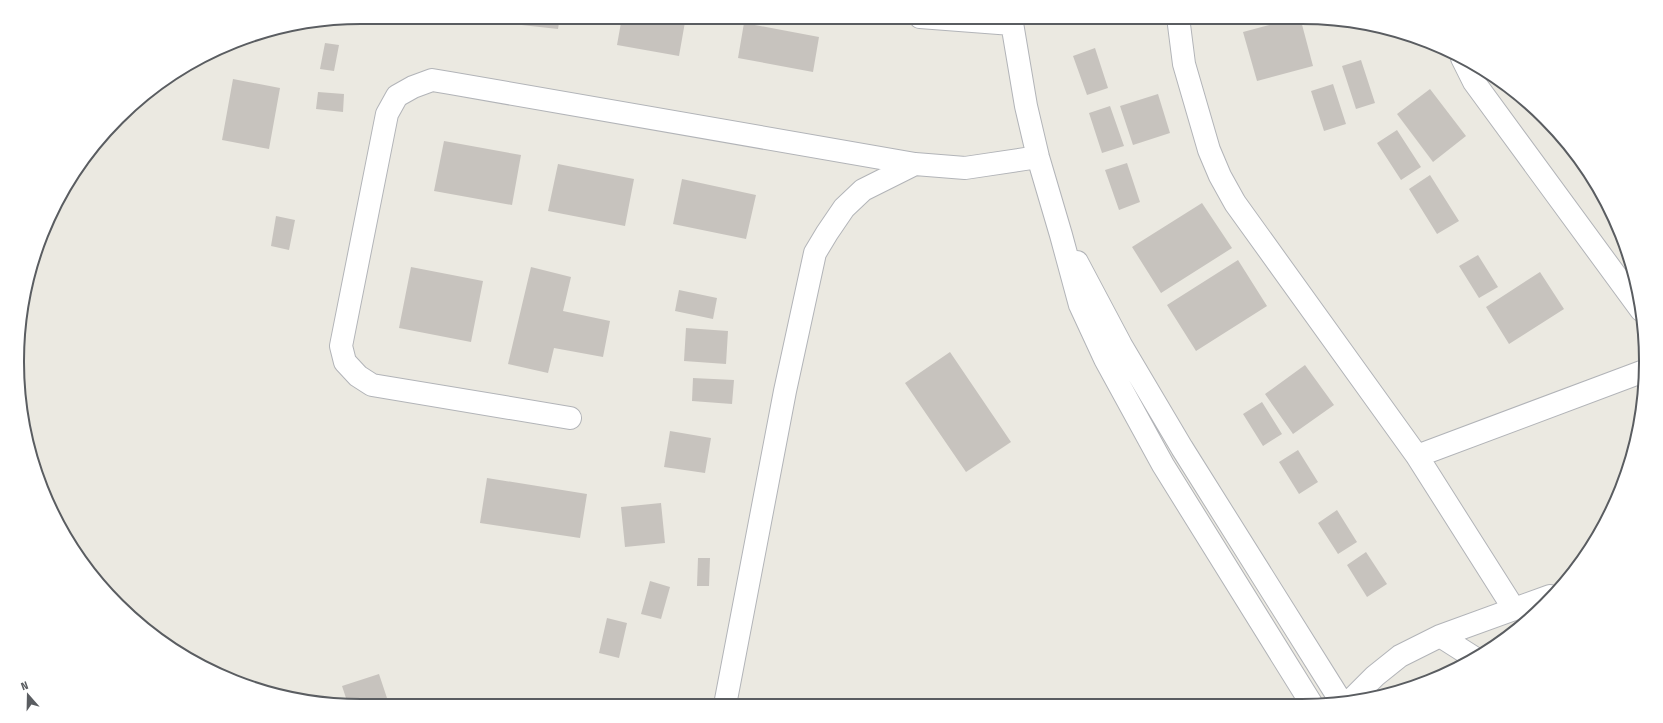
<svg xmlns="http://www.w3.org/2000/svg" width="1663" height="723" font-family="'Fira Sans Condensed',sans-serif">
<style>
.building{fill:#c7c3be}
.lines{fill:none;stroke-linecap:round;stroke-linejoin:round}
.minor-casing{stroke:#b2b4b8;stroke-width:24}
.minor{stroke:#fff;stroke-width:22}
.rim{fill:none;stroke:#5a5d61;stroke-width:2}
</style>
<rect width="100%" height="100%" fill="#ebe9e1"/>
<path class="building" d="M504,17H560L558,29L503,23Z
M622,17H659L685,22L679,56L617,45Z
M1300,17L1313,66L1257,81L1243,32Z
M744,23L819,37L813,72L738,58Z
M325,43L339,45L334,71L320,69Z
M1095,48L1108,88L1087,95L1073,56Z
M1361,60L1375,103L1356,109L1342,66Z
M233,79L280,88L269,149L222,140Z
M1333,84L1346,124L1324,131L1311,91Z
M1430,89L1466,136L1433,162L1397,114Z
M318,92L344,94L343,112L316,109Z
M1158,94L1170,133L1133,145L1120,106Z
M1110,106L1124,146L1102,153L1089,113Z
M1397,130L1421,167L1401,180L1377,143Z
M444,141L521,155L512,205L434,191Z
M1127,163L1140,202L1119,210L1105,170Z
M558,164L634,179L625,226L548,211Z
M1430,175L1459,221L1437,234L1409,189Z
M682,179L756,195L746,239L673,224Z
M1202,203L1232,248L1161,293L1132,247Z
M276,216L295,220L289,250L271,246Z
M1478,255L1498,287L1479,298L1459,266Z
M1238,260L1267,306L1196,351L1167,305Z
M411,267L483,281L471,342L399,328Z
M531,267L571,277L563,311L610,321L603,357L554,348L548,373L508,364Z
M1540,272L1564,309L1509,344L1486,307Z
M679,290L717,298L713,319L675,311Z
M686,328L728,331L726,364L684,361Z
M950,352L1011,442L966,472L905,383Z
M1305,365L1334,405L1293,434L1265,394Z
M693,378L734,380L732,404L692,401Z
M1262,402L1282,434L1263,446L1243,414Z
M670,431L711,438L705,473L664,467Z
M1298,450L1318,482L1299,494L1279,462Z
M487,478L587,494L580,538L480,523Z
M661,503L665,543L625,547L621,507Z
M1337,510L1357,542L1338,554L1318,523Z
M1366,552L1387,584L1367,597L1347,565Z
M698,558H710L709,586H697Z
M650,581L670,587L661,619L641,614Z
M607,618L627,623L619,658L599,653Z
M379,674L389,704L384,706H361L348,704L342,686Z"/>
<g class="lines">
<g class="minor-casing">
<path id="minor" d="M920,17L1012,24
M1011,17L1026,106L1038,157L1061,235L1080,305L1105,359L1163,465L1311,703
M1178,17L1184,64L1209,150L1220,176L1235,203L1417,456L1514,609
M1462,58L1474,82L1641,310
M1077,262L1121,345L1182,448L1342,703
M570,418L372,385L358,376L345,362L341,346L387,114L397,96L413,87L432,80L450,83L915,164L965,168L1038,157
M1417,456L1644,371
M1440,636L1473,657
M1349,702L1375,676L1400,656L1440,636L1550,596
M725,705L785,391L815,253L827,233L844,208L863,190L915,164"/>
</g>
<use href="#minor" class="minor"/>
</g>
<path d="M0 0H1663V723H0ZM361 24H1302A337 337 0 0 1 1639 361V362A337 337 0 0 1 1302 699H361A337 337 0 0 1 24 362V361A337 337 0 0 1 361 24Z" fill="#fff" fill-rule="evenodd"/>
<path class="rim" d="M361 24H1302A337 337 0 0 1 1639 361V362A337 337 0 0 1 1302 699H361A337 337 0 0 1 24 362V361A337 337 0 0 1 361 24Z"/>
<g transform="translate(28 695) rotate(340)" stroke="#ffffff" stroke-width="3" paint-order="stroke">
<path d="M0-3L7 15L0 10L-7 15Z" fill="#5a5d61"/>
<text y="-6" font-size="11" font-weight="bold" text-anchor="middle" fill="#5a5d61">N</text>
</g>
</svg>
